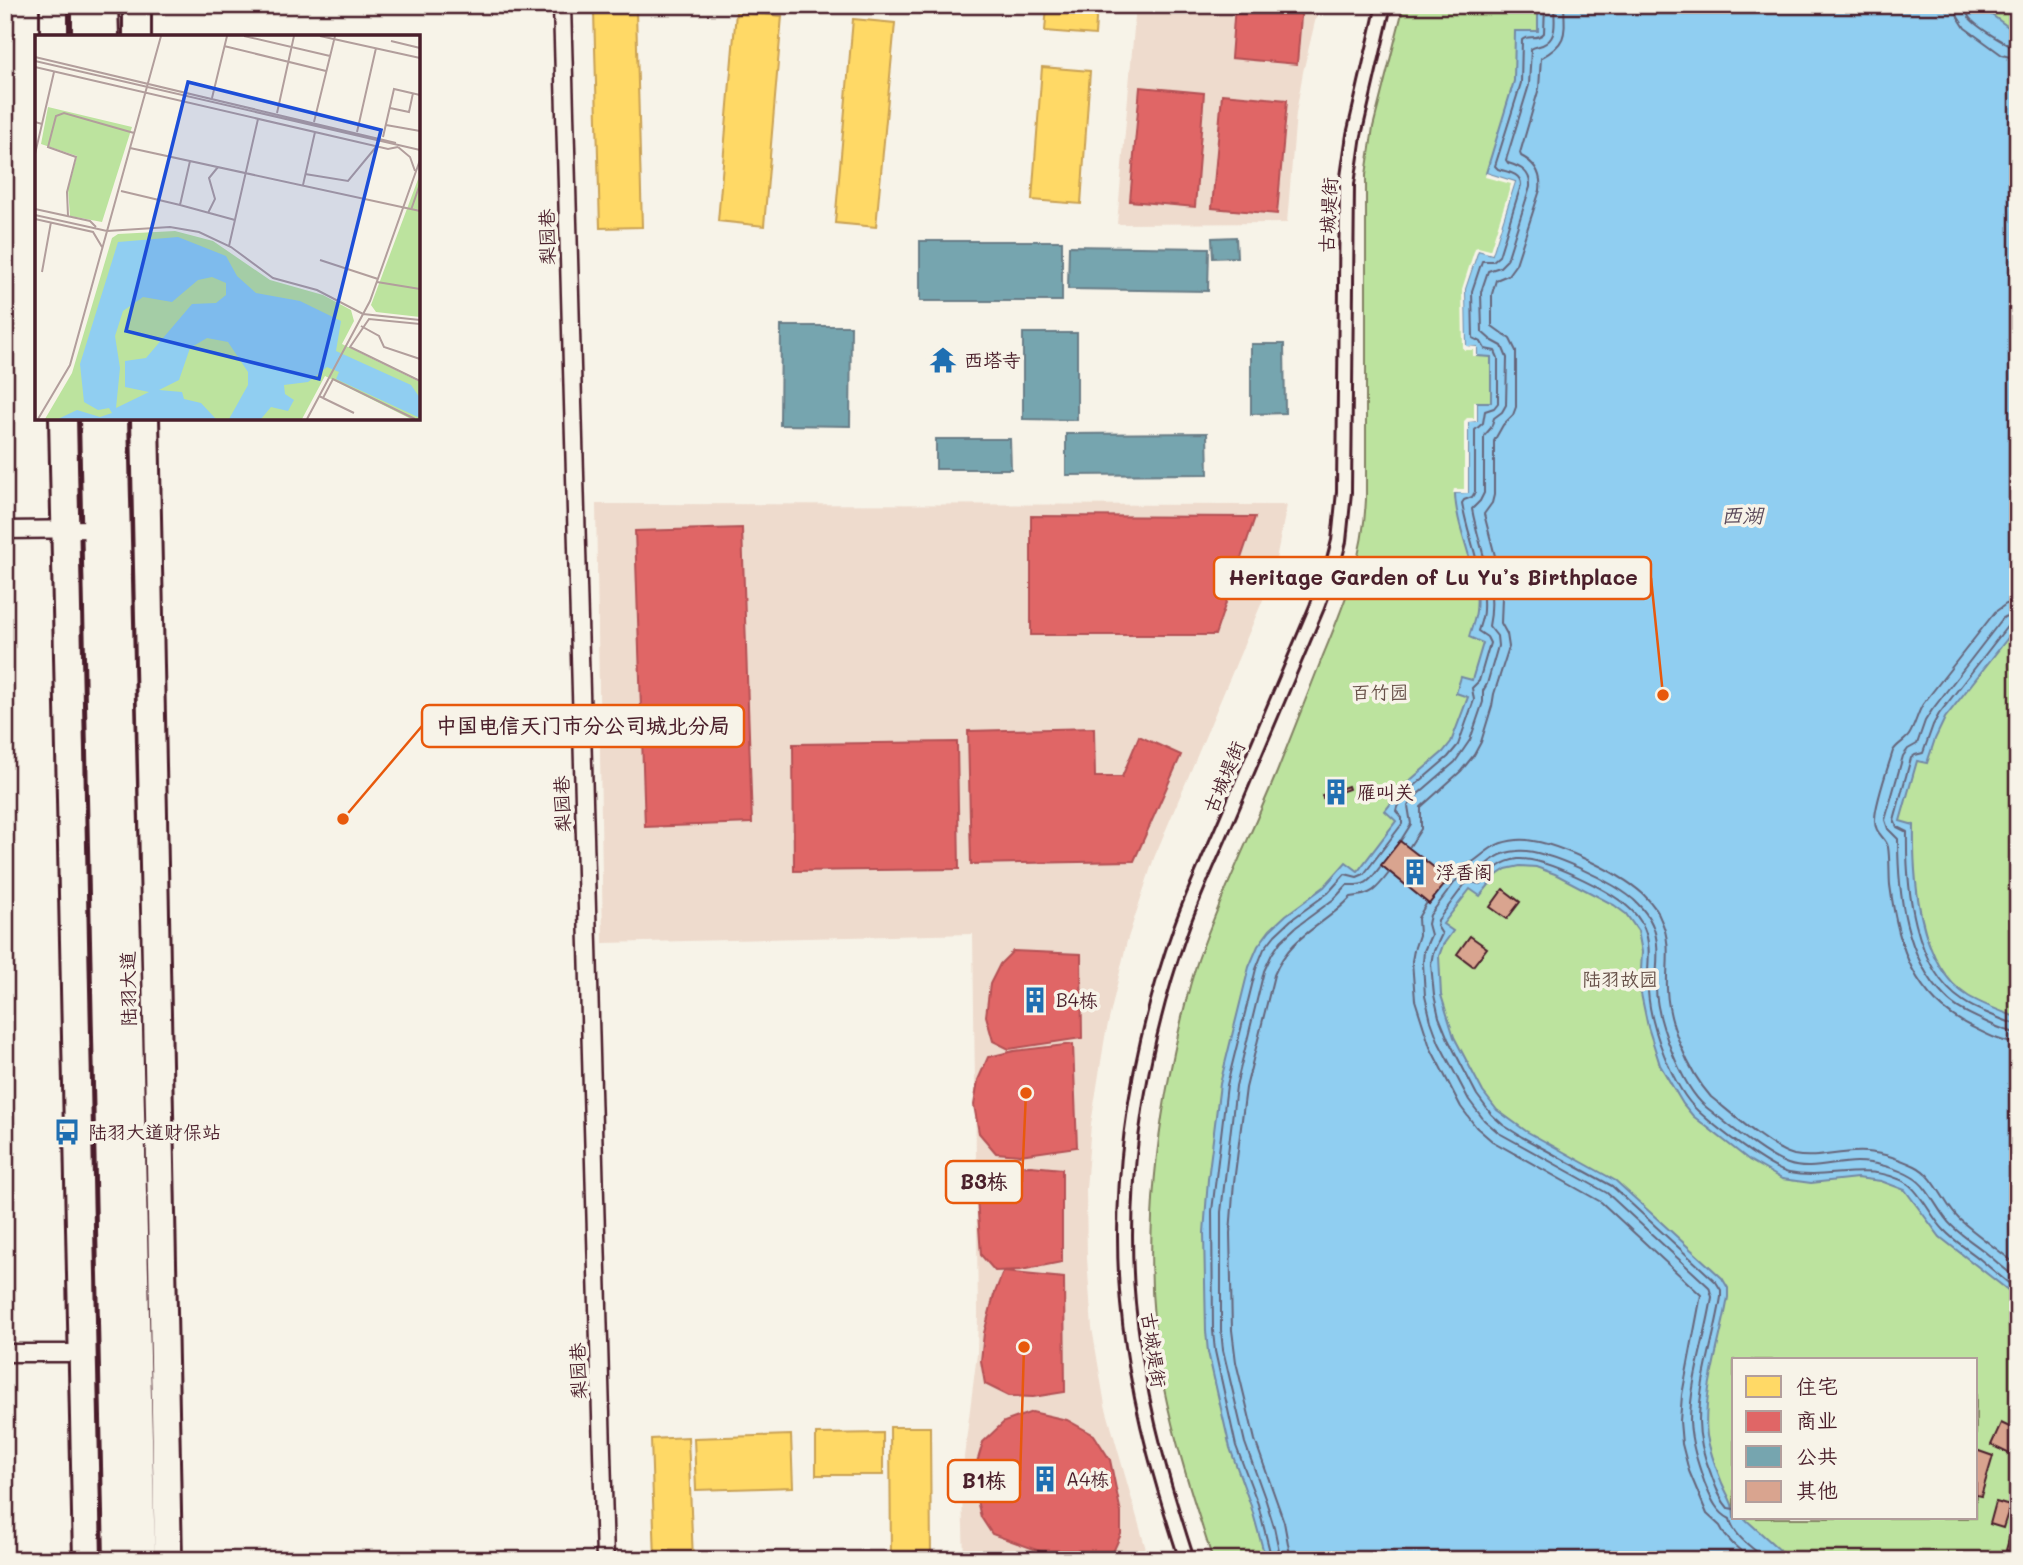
<svg xmlns="http://www.w3.org/2000/svg" width="2023" height="1565" font-family="Mali,'LXGW WenKai TC',sans-serif">
<style>
.built{fill:#eedbcd}
.green{fill:#bce39e;stroke:#838164;stroke-width:2;fill-rule:evenodd}
.water{fill:#90cef1;stroke:#7488a2;stroke-width:2}
.pier{fill:#f7f3e8}
.homes{fill:#ffd966;stroke:#c9a154;stroke-width:2}
.shops{fill:#e06666;stroke:#b35154;stroke-width:2}
.public{fill:#76a5af;stroke:#697d87;stroke-width:2}
.lines{fill:none;stroke-linecap:round;stroke-linejoin:round}
.shore{stroke:#66657a;stroke-width:2}
.building{fill:#d9a48f;stroke:#4a1f2b;stroke-width:2}
.pedestrian-casing{stroke:#4a1f2b;stroke-width:18}
.minor-casing{stroke:#4a1f2b;stroke-width:21}
.primary-casing{stroke:#4a1f2b;stroke-width:32}
.pedestrian{stroke:#f7f3e8;stroke-width:12}
.minor{stroke:#f7f3e8;stroke-width:16}
.primary{stroke:#f7f3e8;stroke-width:26}
.labels{text-anchor:middle;stroke-width:7;stroke-linejoin:round;paint-order:stroke}
.street-label{font-size:19px;fill:#4a1f2b;stroke:#f7f3e8}
.poi-label{font-size:19px;fill:#4a1f2b;stroke:#f7f3e8;text-anchor:start}
.park-label{font-size:19px;fill:#665048;stroke:#f7f3e8}
.water-label{font-size:21px;font-style:italic;fill:#5c4b5c;stroke:#f7f3e8}
.inset-road{fill:none;stroke:#b29e9c;stroke-width:2}
.view{fill:#1d4ed8;fill-opacity:0.15;stroke:#1d4ed8;stroke-width:3.5}
.inset-edge{fill:none;stroke:#4a1f2b;stroke-width:3.5}
.leader{fill:none;stroke:#e8590c;stroke-width:2.5}
.callout-dot{fill:#e8590c;stroke:#f7f3e8;stroke-width:2.5}
.callout{fill:#f7f3e8;stroke:#e8590c;stroke-width:2.5}
.callout-label{font-size:21px;text-anchor:middle;font-weight:bold;fill:#4a1f2b}
</style>
<rect width="100%" height="100%" fill="#f7f3e8"/>
<filter id="ink" filterUnits="userSpaceOnUse"><feTurbulence type="fractalNoise" baseFrequency=".0143" numOctaves="2"/><feDisplacementMap in="SourceGraphic" scale="14" xChannelSelector="R" yChannelSelector="G"/><feConvolveMatrix kernelMatrix="1 2 1 2 8 2 1 2 1" color-interpolation-filters="sRGB"/></filter>
<g filter="url(#ink)">
<path class="built" d="M1136,5H1319L1303,72L1296,113L1287,223L1117,224Z
M596,504L1287,505L1275,564L1262,602L1154,858L1127,941L1105,1037L1091,1124L1086,1189L1087,1258L1092,1328L1105,1405L1149,1560H964L962,1494L964,1457L977,1354L978,1313L973,934L603,943Z"/>
<path class="green" d="M1404,5H2018V1560H1213C1194,1502 1175,1443 1163,1384C1142,1276 1151,1159 1174,1053C1182,1016 1190,980 1203,946C1225,887 1253,830 1277,772C1292,734 1307,696 1322,658C1345,602 1363,560 1366,499V175L1373,127ZM1734,1360H1976V1518H1734Z"/>
<path class="water" d="M1538,5H1978L2018,34V625L1945,718L1935,739L1927,763L1917,761L1900,821L1914,825C1913,878 1918,965 1968,996C1983,1005 2001,1011 2018,1018V1298L1940,1237L1905,1190L1881,1181L1857,1178L1811,1183L1782,1179L1749,1160L1693,1116L1683,1104L1660,1065L1648,1027L1640,989L1642,952L1638,931L1626,914L1614,905L1555,874L1536,867L1520,866L1506,869L1497,875L1480,896L1470,889L1443,924L1453,931L1443,945L1439,956L1441,995L1454,1037L1483,1092L1497,1110L1526,1131L1616,1181L1722,1278L1728,1288V1297C1721,1340 1702,1394 1707,1436C1710,1452 1716,1468 1722,1483C1728,1497 1734,1503 1734,1518H1744L1791,1560H1266L1251,1506L1230,1448L1208,1352L1206,1331L1204,1233L1208,1179L1220,1084L1249,967L1258,946L1270,930L1286,915L1324,887L1346,862L1358,871L1396,821L1385,811L1407,783L1443,752L1451,742L1468,697L1456,693L1461,677L1472,680L1483,643L1469,637C1471,629 1475,620 1476,611C1481,571 1456,532 1455,493L1468,492V421H1477V402H1491V357L1477,356V347H1466L1465,289L1478,250L1492,254L1515,182L1486,173L1514,81L1515,31H1538Z"/>
<path class="pier" d="M1486,173L1515,182L1492,254L1478,250L1465,289L1466,346L1477,347V356H1473V350H1465L1463,348L1462,289L1475,248L1478,247L1490,250L1511,184L1485,177Z
M1474,402H1477V421L1468,422V493H1453L1454,489H1464V421L1467,418H1474Z"/>
<path class="homes" d="M1047,5H1097L1095,35L1045,31Z
M636,11L642,227L600,228L594,12Z
M736,12L782,16L764,226L718,221Z
M853,19L895,23L876,227L835,223Z
M1042,67L1090,71L1081,204L1032,200Z
M890,1427H930L931,1560H891Z
M883,1433V1475H816V1434Z
M791,1435L793,1487L696,1490L694,1438Z
M688,1437L693,1560H655L651,1439Z"/>
<path class="shops" d="M1235,5H1302L1297,64L1231,58Z
M1140,87L1204,93L1195,207L1130,201Z
M1222,94L1287,100L1277,214L1212,208Z
M1031,516L1255,517L1215,635H1031Z
M742,528L752,823L645,827L635,531Z
M1094,728L1095,777H1122L1139,736L1181,755L1134,861L971,864L968,731Z
M957,742L959,869L794,871L793,744Z
M1013,951L1081,954L1082,1038L1009,1049L993,1041L986,1016L990,984L1000,964Z
M1073,1044L1077,1147L1020,1155L996,1153L979,1133L974,1105L978,1080L988,1057L1014,1051Z
M1031,1166L1062,1169V1262L1021,1270L995,1271L981,1255L977,1199L984,1181L1004,1167Z
M1003,1272L1064,1278L1065,1392L1033,1397L1009,1396L985,1384L981,1361L984,1333L994,1295Z
M1032,1412L1067,1420L1094,1435L1110,1460L1121,1513V1534L1114,1550L1104,1560H1065L992,1534L981,1517L975,1492L976,1466L983,1442L1004,1422Z"/>
<path class="public" d="M1236,237L1237,257L1213,258L1212,238Z
M920,241H1062V301H920Z
M1069,246L1209,248L1208,291L1068,289Z
M781,326H851L850,426L780,425Z
M1023,333H1077V420L1023,419Z
M1251,344H1284L1285,413L1251,414Z
M1207,433L1208,474L1066,475V434Z
M936,439H1010L1011,469H936Z"/>
<g class="lines">
<path class="shore" d="M1956,5L1958,17L1965,28L2002,55L2018,59
M1966,5C1967,10 1966,12 1969,17C1974,25 2008,47 2018,48
M2018,602L2006,604L1995,612L1923,704C1917,714 1915,726 1909,735C1905,741 1897,744 1893,751C1888,767 1875,804 1875,819C1874,834 1886,837 1888,847C1890,859 1889,873 1890,885C1898,946 1913,998 1972,1027C1986,1034 2002,1043 2018,1043
M2018,613L2010,614L2003,618L1932,710L1925,721L1917,744L1908,749L1903,756L1885,820L1888,829L1898,839C1898,893 1905,957 1945,997C1955,1008 1969,1014 1982,1020C1993,1025 2005,1032 2018,1033
M2018,621L2009,624L1939,714L1933,725L1923,753L1915,755L1911,758L1894,820L1897,827L1907,832C1906,886 1913,968 1963,1001C1970,1006 1979,1010 1987,1013C1997,1017 2007,1023 2018,1024
M1401,840L1411,824L1408,806L1418,794L1455,762L1470,740L1483,702V691L1487,684L1498,646L1497,636L1489,626C1498,585 1479,549 1472,509L1480,501L1484,493V436L1491,428L1494,418L1502,412L1506,405L1507,358L1502,346L1491,340L1482,332L1481,292L1488,271L1500,267L1507,260L1530,187C1531,172 1521,167 1508,163L1506,160L1529,85L1531,49C1535,46 1541,47 1546,43C1558,36 1554,17 1554,5
M1410,846L1421,829V807L1461,771L1474,755L1481,742L1492,706L1494,694L1509,647L1507,634L1501,623L1502,597L1500,575L1484,514L1492,503L1494,495V441L1503,425L1513,415L1516,407V351L1510,339L1492,326V294L1496,280L1508,275L1516,264L1540,190C1542,174 1535,163 1521,156L1520,153L1539,88L1541,58C1568,43 1565,34 1564,5
M1447,875C1459,861 1465,868 1474,861C1490,849 1495,842 1517,840C1548,837 1620,873 1643,894C1650,901 1658,911 1661,920C1672,943 1666,965 1667,989C1668,1023 1688,1071 1711,1097C1730,1112 1771,1149 1794,1155C1813,1159 1834,1153 1853,1152C1874,1150 1896,1157 1915,1166C1936,1176 1943,1203 1959,1219C1978,1236 1999,1250 2018,1266
M1426,904L1418,918L1419,935L1414,950L1412,961L1415,1000L1430,1047L1461,1107L1476,1127L1492,1141L1601,1202L1701,1295L1682,1395L1680,1421L1682,1444L1689,1471L1707,1514L1720,1526L1725,1535L1733,1544L1751,1560
M1734,1509L1728,1508C1719,1498 1715,1485 1711,1474C1704,1457 1699,1439 1699,1421C1699,1382 1715,1336 1721,1297V1290L1716,1282L1612,1186L1522,1137L1503,1125L1491,1114L1477,1095L1448,1039L1439,1017L1434,995L1431,964L1433,953L1442,934L1437,926L1438,920L1465,884L1471,882L1480,884C1491,872 1500,861 1518,859C1544,857 1609,890 1628,907C1634,912 1641,921 1644,928C1653,949 1646,970 1648,991C1650,1025 1672,1087 1698,1111C1714,1126 1769,1169 1789,1173C1829,1181 1870,1160 1908,1184C1921,1193 1932,1218 1944,1230C1954,1241 1969,1250 1981,1260C1993,1270 2005,1281 2018,1290
M1272,1560L1258,1504L1236,1446L1215,1351L1213,1331L1212,1211L1227,1085L1256,969L1264,949L1275,935L1291,920L1328,893L1345,874L1357,877L1364,874L1402,824V818L1396,811L1397,807L1412,788L1448,757L1458,745L1474,700L1472,688L1479,681L1490,643L1487,637L1478,631C1480,624 1483,617 1483,610C1485,573 1468,538 1462,503L1464,500L1472,497L1475,492V430L1483,423L1485,411L1494,408L1498,403V358L1495,351L1485,349L1481,342L1473,338L1472,291L1482,261H1493L1499,256L1521,185C1521,173 1507,172 1498,169L1495,166L1521,83L1522,40C1528,34 1537,41 1544,33L1545,5
M1281,1560L1274,1527L1266,1501L1245,1443L1223,1350L1221,1330V1212L1236,1086L1264,971L1272,954L1281,941L1296,927L1334,899L1347,885C1367,886 1369,882 1380,867
M1291,1560L1284,1522L1255,1440L1236,1362L1232,1330L1230,1233L1234,1182L1246,1088L1274,975C1292,933 1322,928 1351,897C1372,895 1376,890 1389,873
M1767,1560C1753,1548 1734,1537 1730,1519C1716,1512 1711,1498 1705,1484C1698,1464 1691,1443 1690,1421C1690,1381 1706,1337 1712,1297L1709,1287L1607,1193L1499,1133L1484,1120L1469,1100L1439,1043L1431,1021L1425,996L1423,963L1424,951L1431,935L1428,924L1430,915L1458,878L1466,874L1477,873C1489,861 1500,852 1517,851C1544,848 1618,883 1637,903C1642,908 1649,917 1652,924C1661,944 1656,966 1656,987C1656,1019 1681,1086 1706,1107C1726,1123 1766,1157 1788,1164C1810,1172 1834,1162 1857,1162C1874,1162 1897,1168 1912,1177C1930,1187 1937,1212 1952,1226C1962,1236 1974,1243 1985,1252C1996,1261 2006,1271 2018,1279"/>
</g>
<path class="building" d="M1348,786L1349,789L1323,798L1322,795Z
M1400,841L1449,879L1429,904L1381,865Z
M1503,889L1520,902L1507,919L1490,907Z
M1470,936L1487,948L1473,966L1457,954Z
M2001,1423L2018,1431V1458L1991,1445Z
M1976,1450L1993,1456L1981,1496L1976,1495Z
M1996,1502L2010,1506L2003,1528L1990,1524Z
M2016,1515H2018V1554L2006,1550Z"/>
<g class="lines">
<g class="pedestrian-casing">
<path id="pedestrian" d="M1187,1560C1164,1489 1143,1418 1133,1345C1112,1205 1134,1061 1181,928C1194,892 1211,856 1226,821C1257,749 1287,678 1317,607L1333,564L1339,541L1344,492L1347,184L1354,135L1384,5"/>
</g>
<g class="minor-casing">
<path id="minor" d="M562,5L605,1560
M5,530L96,529
M5,1353H83"/>
</g>
<g class="primary-casing">
<path id="primary" d="M54,5V37
M86,5V37
M104,5L105,37
M137,5V37
M63,418L87,1560
M94,418L118,1560
M114,418L142,1560
M145,418L168,1560"/>
</g>
<use href="#pedestrian" class="pedestrian"/>
<use href="#minor" class="minor"/>
<use href="#primary" class="primary"/>
</g>
</g>
<defs>
<g id="temple-bare" transform="scale(2.1)"><path d="M0-6L5-2H3V0L6.5 2.5H4V6H1.5V3h-3V6H-4V2.5H-6.5L-3 0V-2H-5Z" fill="#1f6fb2" stroke="#f7f3e8" stroke-width="2.5" paint-order="stroke"/></g>
<g id="building-bare" transform="scale(2.1)"><path d="M-4-6H4V6H1V3H-1V6H-4ZM-2.5-4.3h1.7v1.8h-1.7ZM.8-4.3h1.7v1.8H.8ZM-2.5-1h1.7V.8h-1.7ZM.8-1h1.7V.8H.8Z" fill="#1f6fb2" stroke="#f7f3e8" stroke-width="2.5" paint-order="stroke"/></g>
<g id="bus-bare" transform="scale(2.1)"><path d="M-5-6H5V4H4V6H2V4H-2V6H-4V4H-5ZM-3.5-4V0h7V-4ZM-3.5 1.2v1.5H-2V1.2ZM2 1.2v1.5H3.5V1.2Z" fill="#1f6fb2" stroke="#f7f3e8" stroke-width="2.5" paint-order="stroke"/></g>
</defs>
<g fill-rule="evenodd">
<use href="#temple-bare" x="943" y="360"/>
<use href="#building-bare" x="1336" y="792"/>
<use href="#building-bare" x="1415" y="872"/>
<use href="#building-bare" x="1035" y="1000"/>
<use href="#bus-bare" x="67" y="1132"/>
<use href="#building-bare" x="1045" y="1479"/>
</g>
<g class="labels">
<g class="street-label">
<text transform="translate(1328 215) rotate(-87)" y="7">古城堤街</text>
<text transform="translate(547 237) rotate(-91)" y="7">梨园巷</text>
<text transform="translate(1224 777) rotate(-67)" y="7">古城堤街</text>
<text transform="translate(562 804) rotate(-92)" y="7">梨园巷</text>
<text transform="translate(128 989) rotate(-91)" y="7">陆羽大道</text>
<text transform="translate(1154 1350) rotate(82)" y="7">古城堤街</text>
<text transform="translate(578 1371) rotate(-92)" y="7">梨园巷</text>
</g>
<g class="poi-label">
<text x="964" y="367">西塔寺</text>
<text x="1357" y="799">雁叫关</text>
<text x="1436" y="879">浮香阁</text>
<text x="1056" y="1007">B4栋</text>
<text x="88" y="1139">陆羽大道财保站</text>
<text x="1066" y="1486">A4栋</text>
</g>
<g class="park-label">
<text x="1380" y="699">百竹园</text>
<text x="1620" y="986">陆羽故园</text>
</g>
<g class="water-label">
<text x="1742" y="523">西湖</text>
</g>
</g>
<g transform="translate(35 35)">
<rect width="385" height="385" fill="#f7f3e8"/>
<path d="M13,72L97,92L67,187L35,181L33,154L42,121L6,109ZM385,139V282L341,277L336,270ZM140,196L178,206L235,245L288,260L316,275L319,286L307,309L385,347V384H376L290,341L267,384H10L37,338L77,203L83,199Z" fill="#bce39e"/>
<path d="M143,202L191,221L202,241L221,258L265,266L306,286L301,316L376,350L385,363V383L301,344L304,337L292,332L273,347L249,350L250,359L259,365L253,376L236,372L226,384H194L213,350V337L193,307L172,303L155,313L144,345L124,355L147,357L149,364L166,368L181,384H23L42,375L65,382L77,378L74,373L63,375L49,367L45,329L83,207ZM177,242L191,248V260L181,268L157,269L111,323L90,326V352L114,357L81,373L85,333L80,301L88,276L108,262L137,267L163,245Z" fill="#90cef1" fill-rule="evenodd"/>
<path class="inset-road" d="M209,1L295,21M285,1L385,23M356,6L385,13M189,11L291,36M0,22L361,108M0,26L385,115M0,32L353,114L363,112M177,63L192,1M355,73L374,77L378,58M242,78L259,1M0,87L7,89L0,119M279,87L300,1M7,89L19,37M351,90L385,96M322,97L341,13M348,102L359,54L385,60M363,112L375,122L380,136M95,113L385,176M155,126L145,170L200,185M270,139L313,146L341,112M268,150L280,97M86,156L145,170M0,174L55,186L61,192M376,175L385,149M173,178L180,164L174,143L183,132M0,180L72,196L135,192L164,197L196,212L238,243L282,255L328,279L385,285M33,181L32,157L41,122L13,112L21,81L29,78L99,98M0,184L58,197L67,212M194,211L223,84M285,225L343,244M7,237L16,187M342,247L385,254M385,289L334,284L315,312L385,346M326,291L344,301L349,312L385,324M284,361L288,363L298,344L380,384M288,363L319,378M3,384L35,330L126,1M272,384L335,266L385,125"/>
<path class="view" d="M153,47L346,95L284,344L91,296Z"/>
<rect width="385" height="385" class="inset-edge"/>
</g>
<path class="leader" d="M1663 695L1651 578M343 819L422 726M1026 1093L1022 1182M1024 1347L1020 1481"/>
<g class="callout-dot">
<circle cx="1663" cy="695" r="7"/>
<circle cx="343" cy="819" r="7"/>
<circle cx="1026" cy="1093" r="7"/>
<circle cx="1024" cy="1347" r="7"/>
</g>
<g class="callout">
<rect x="1214" y="557" width="437" height="42" rx="7"/>
<rect x="422" y="705" width="322" height="42" rx="7"/>
<rect x="946" y="1161" width="76" height="42" rx="7"/>
<rect x="948" y="1460" width="72" height="42" rx="7"/>
</g>
<g class="callout-label">
<text x="1433" y="585">Heritage Garden of Lu Yu’s Birthplace</text>
<text x="583" y="733">中国电信天门市分公司城北分局</text>
<text x="984" y="1189">B3栋</text>
<text x="984" y="1488">B1栋</text>
</g>
<rect width="2023" height="1565" fill="none" stroke="#f7f3e8" stroke-width="28"/>
<rect x="14" y="14" width="1995" height="1537" fill="none" stroke="#4a1f2b" stroke-width="2.5" filter="url(#ink)"/>
<rect x="1732" y="1358" width="245" height="161" fill="#f7f3e8" stroke="#b29e9c" stroke-width="2"/>
<rect x="1746" y="1376" width="35" height="21" fill="#ffd966" stroke="#b29e9c" stroke-width="2"/>
<text x="1796" y="1394" font-size="21" fill="#4a1f2b">住宅</text>
<rect x="1746" y="1411" width="35" height="21" fill="#e06666" stroke="#b29e9c" stroke-width="2"/>
<text x="1796" y="1428" font-size="21" fill="#4a1f2b">商业</text>
<rect x="1746" y="1446" width="35" height="21" fill="#76a5af" stroke="#b29e9c" stroke-width="2"/>
<text x="1796" y="1464" font-size="21" fill="#4a1f2b">公共</text>
<rect x="1746" y="1481" width="35" height="21" fill="#d9a48f" stroke="#b29e9c" stroke-width="2"/>
<text x="1796" y="1498" font-size="21" fill="#4a1f2b">其他</text>
</svg>
